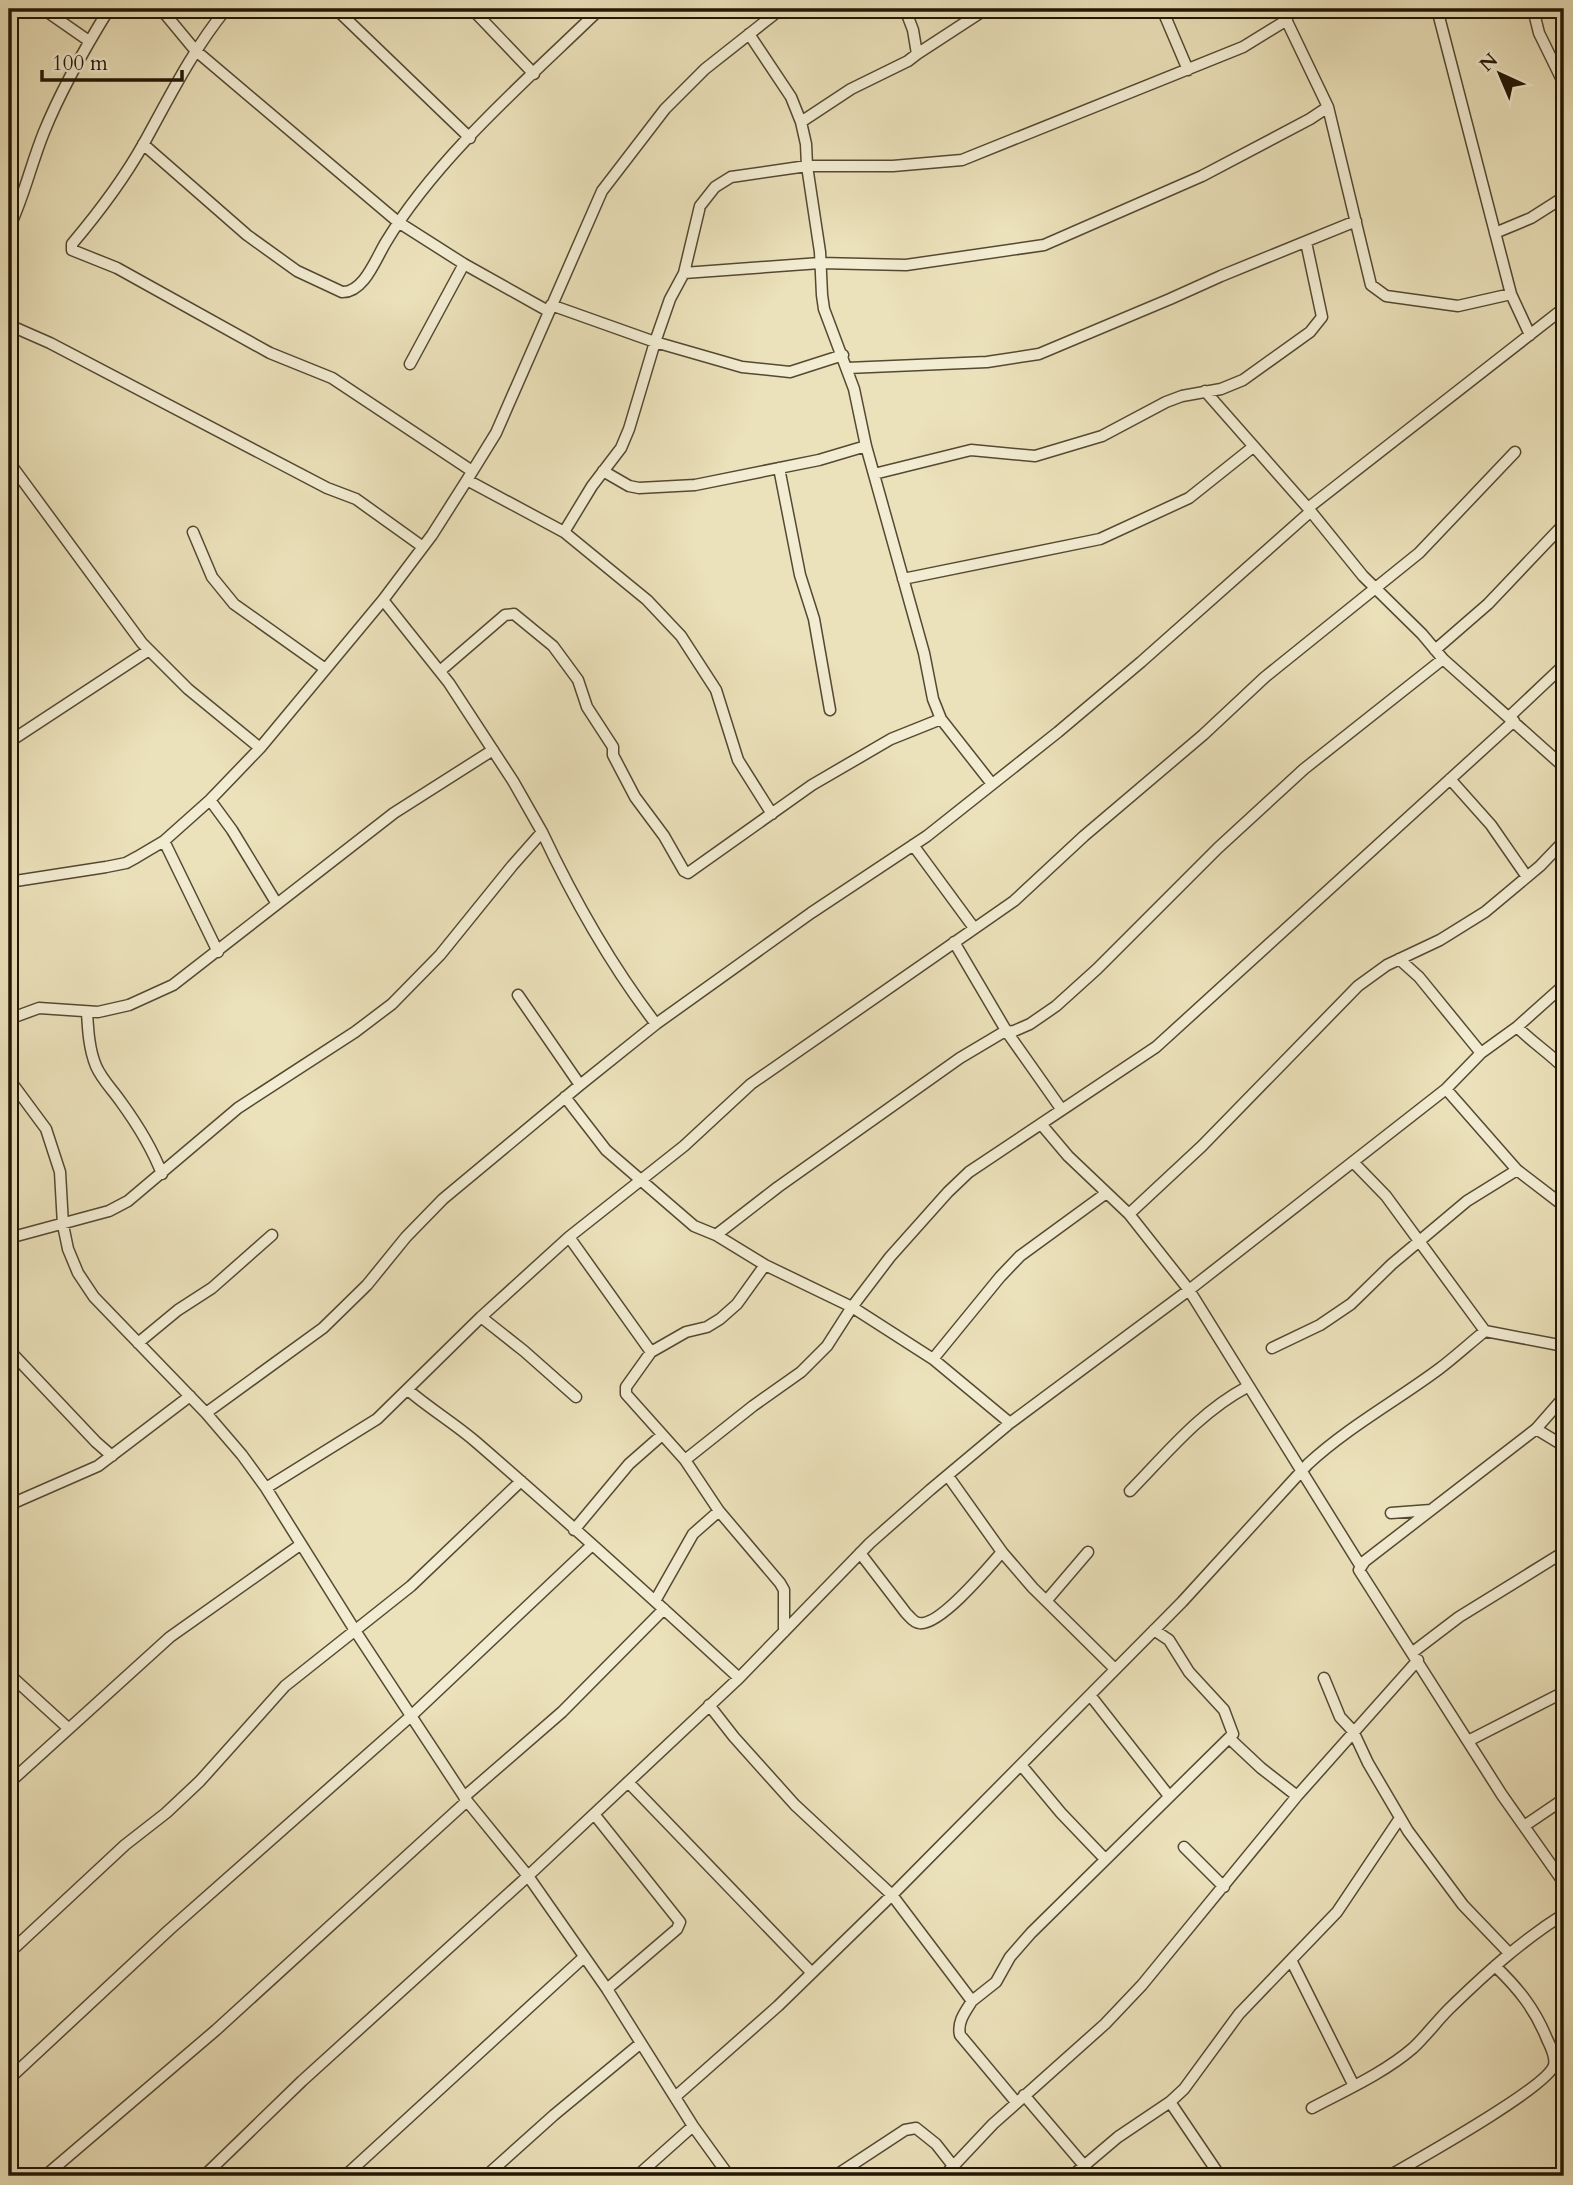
<svg xmlns="http://www.w3.org/2000/svg" width="1573" height="2185" font-family="Cardo,serif">
<style>
.lines{fill:none;stroke-linecap:round;stroke-linejoin:round}
.minor-casing{stroke:#544932;stroke-width:13}
.minor{stroke:#f2ecd2;stroke-width:10}
</style>
<rect width="100%" height="100%" fill="#ebe1ba"/>
<filter id="stains"><feTurbulence type="fractalNoise" baseFrequency=".00286" numOctaves="4"/><feColorMatrix values="0 0 0 0 .2 0 0 0 0 .09 0 0 0 0 .02 0 0 0 .5 -.17"/></filter>
<radialGradient id="worn" r=".72"><stop offset=".6" stop-color="#630" stop-opacity="0"/><stop offset="1" stop-color="#630" stop-opacity=".3"/></radialGradient>
<g class="lines">
<g class="minor-casing">
<path id="minor" d="M43,9L89,41
M161,9L195,50L398,222L464,264L548,311
M226,9C192,51 170,96 144,143C124,179 99,212 72,244V250L117,268L270,353L332,378L472,471
M336,9L470,138
M472,9L534,74
M1162,9L1188,70
M1281,9L1328,107L1371,285L1386,296L1458,306L1511,294
M1437,9L1511,294L1530,335
M1533,9L1539,33L1564,84
M749,34L791,97L801,122L806,144L807,166L820,252L822,295L824,309L854,389L866,446L924,653L933,699L941,719L992,784
M917,54L986,9
M801,122L851,89L908,61L917,54L913,30L905,9
M143,144L247,235L297,271L342,292C364,293 376,258 386,242C438,156 528,79 600,9
M9,228C24,197 31,164 44,132C61,90 85,48 109,9
M1495,233L1531,218L1564,197
M684,273L820,263L906,265L1044,245L1202,176L1310,119L1328,107
M551,305L655,342L742,367L790,372L843,355
M1564,308L1308,508L1363,576L1422,634L1443,659L1564,767
M9,325L50,343L327,488L356,499L423,547
M410,364L464,264
M847,368L987,362L1039,354L1170,299L1221,276L1356,221
M1205,391L1308,508
M9,462L142,643L188,689L260,748
M779,468L800,575L814,619L830,710
M603,471L629,486L639,488L695,485L819,460L866,446
M874,474L971,450L1035,456L1102,436L1166,402L1182,396L1221,389L1243,380L1310,332L1322,317L1306,242
M467,480L564,532L592,486L621,448L629,429L655,342L670,299L684,273L700,206L715,187L731,177L807,166H893L962,160L1243,47L1287,20
M193,532L212,577L234,604L324,668
M564,532L647,600L681,636L716,690L738,760L772,814
M903,579L1100,539L1189,498L1253,447
M1435,650L1488,604L1564,524
M440,671L505,615L514,614L553,646L578,680L587,707L613,747V755L635,797L664,836L684,871L688,873L812,785L891,739L941,719
M1509,717L1564,665
M9,742L149,650
M1450,779L1491,825L1527,877
M210,800L232,830L277,904
M542,832C574,900 610,964 656,1024
M164,841L218,952
M913,845L974,928
M9,882L106,867L126,863L137,857L164,841L210,800L260,748L383,600L432,535L467,480L496,433L602,191L665,109L705,69L781,9
M954,942L1007,1032L1062,1110
M1399,959L1419,977L1481,1053
M518,995L580,1085
M87,1012C88,1030 89,1049 96,1066C102,1080 113,1090 121,1102C137,1124 152,1148 162,1174
M9,1019L39,1008L98,1012L129,1005L173,985L394,813L493,750
M1517,1027C1532,1042 1549,1053 1564,1068
M9,1079L46,1129L60,1172L63,1225L68,1249L78,1273L94,1297L206,1413L242,1455L266,1488L356,1632L467,1801L528,1876L607,1989L693,2126L729,2176
M1446,1089L1517,1170L1564,1206
M565,1097L606,1150L694,1226L716,1235L765,1265L852,1307L933,1359L1010,1423
M1041,1124L1068,1156L1129,1214L1189,1290L1360,1565
M1353,1162L1386,1196L1485,1331L1564,1346
M1129,1214L1202,1146L1358,986L1387,965L1440,940L1485,912L1540,866L1564,841
M716,1235L778,1187L960,1058L1002,1033L1014,1031L1030,1024L1056,1006L1097,969L1218,848L1304,769L1443,659
M569,1237L651,1352L626,1387V1394L685,1460L719,1511L780,1583L784,1590V1632
M9,1238L109,1211L128,1201L238,1108L355,1032L392,1004L440,955L512,866L542,832L513,781L449,683L383,600
M481,1317L524,1351L576,1397
M138,1343L178,1310L212,1288L272,1235
M1272,1348L1320,1325L1351,1304L1392,1264L1467,1201L1517,1170
M9,1350L96,1442L112,1456
M651,1352L686,1332L707,1327L720,1319L737,1304L765,1265
M933,1359L1000,1277L1020,1256L1105,1194
M408,1390C430,1409 454,1423 476,1442C565,1519 652,1598 739,1678
M1564,1397L1536,1429L1365,1561L1359,1570L1502,1795L1564,1883
M206,1413L323,1328L367,1285L406,1237L443,1199L580,1085L656,1024L811,913L927,836L1058,732L1141,662L1310,512
M1536,1429L1564,1446
M685,1460L753,1406L801,1372L827,1346L852,1307L890,1257L948,1192L969,1172L1156,1047L1514,721
M948,1476L1002,1552L1033,1588L1115,1669
M266,1488L377,1419L481,1317L569,1237L684,1146L751,1084L1014,901L1084,836L1203,735L1265,677L1419,553L1515,452
M1130,1491C1167,1453 1200,1412 1247,1387
M9,1505L98,1466L190,1396
M1391,1513L1431,1510
M574,1530L629,1464L662,1435
M860,1553L906,1613C909,1616 914,1623 919,1623C939,1627 989,1567 1002,1552
M1047,1600L1088,1552
M655,1601L693,1534L719,1511
M1413,1652L1459,1617L1564,1552
M11,1676L68,1728
M1324,1678L1340,1717L1353,1731L1368,1763L1408,1831L1463,1905L1509,1953
M1090,1695L1169,1796
M709,1705L734,1737L795,1805L892,1895L972,2001C965,2012 957,2022 960,2035L1016,2102
M1229,1738L1261,1768L1297,1796
M1468,1741L1564,1692
M1021,1765L1061,1813L1105,1859
M628,1782L812,1973
M9,1783L170,1637L300,1545
M464,1797L562,1712L664,1609
M594,1814L680,1922L677,1929L607,1989
M1524,1826L1564,1799
M1184,1847L1224,1887
M9,1953L125,1845L166,1813L200,1781L285,1686L411,1586L521,1481
M1291,1960L1354,2086
M972,2001L996,1982L1010,1957L1031,1933L1233,1734L1224,1710L1189,1672L1169,1640L1154,1630
M9,2079L169,1930L411,1716L591,1546
M1024,2095L1093,2176
M675,2097L778,2006L892,1895L1182,1602L1308,1464C1348,1427 1396,1401 1439,1369C1455,1357 1470,1343 1485,1331
M1170,2102L1220,2176
M1312,2108C1346,2090 1384,2073 1413,2048C1426,2036 1436,2022 1449,2009C1485,1974 1521,1941 1564,1914
M45,2176L216,2030L467,1801
M204,2176L302,2081L528,1876L739,1678L870,1543L930,1490L1010,1423L1189,1290L1446,1089L1481,1053L1517,1027L1564,985
M345,2176L584,1957
M486,2176L554,2115L641,2043
M637,2176L693,2126
M835,2176L905,2130L916,2128L936,2144L961,2176
M944,2176L993,2124L1105,2024L1142,1985L1297,1796L1418,1660
M1072,2176L1118,2137L1170,2102L1184,2089L1239,2014L1337,1912L1400,1818
M1389,2176C1415,2161 1548,2087 1554,2065C1556,2057 1551,2047 1547,2039C1535,2009 1518,1988 1495,1966"/>
</g>
<use href="#minor" class="minor"/>
</g>
<rect width="1573" height="2185" fill="none" stroke="#ebe1ba" stroke-width="35"/>
<rect x="10" y="10" width="1552" height="2164" fill="none" stroke="#221604" stroke-width="3.5"/>
<rect x="18" y="18" width="1538" height="2150" fill="none" stroke="#221604" stroke-width="2"/>
<g transform="translate(1500 74) rotate(316)" stroke="#f2ecd2" stroke-width="5" paint-order="stroke">
<path d="M0-5L12 26L0 18L-12 26Z" fill="#221604"/>
<text y="-10" font-size="19" font-weight="bold" text-anchor="middle" fill="#221604">N</text>
</g>
<path d="M42 70v10h140v-10" fill="none" stroke="#221604" stroke-width="3.5"/>
<text x="52" y="70" font-size="21" fill="#221604" stroke="#f2ecd2" stroke-width="5" paint-order="stroke">100 m</text>
<rect width="100%" height="100%" filter="url(#stains)"/>
<rect width="100%" height="100%" fill="url(#worn)"/>
</svg>
